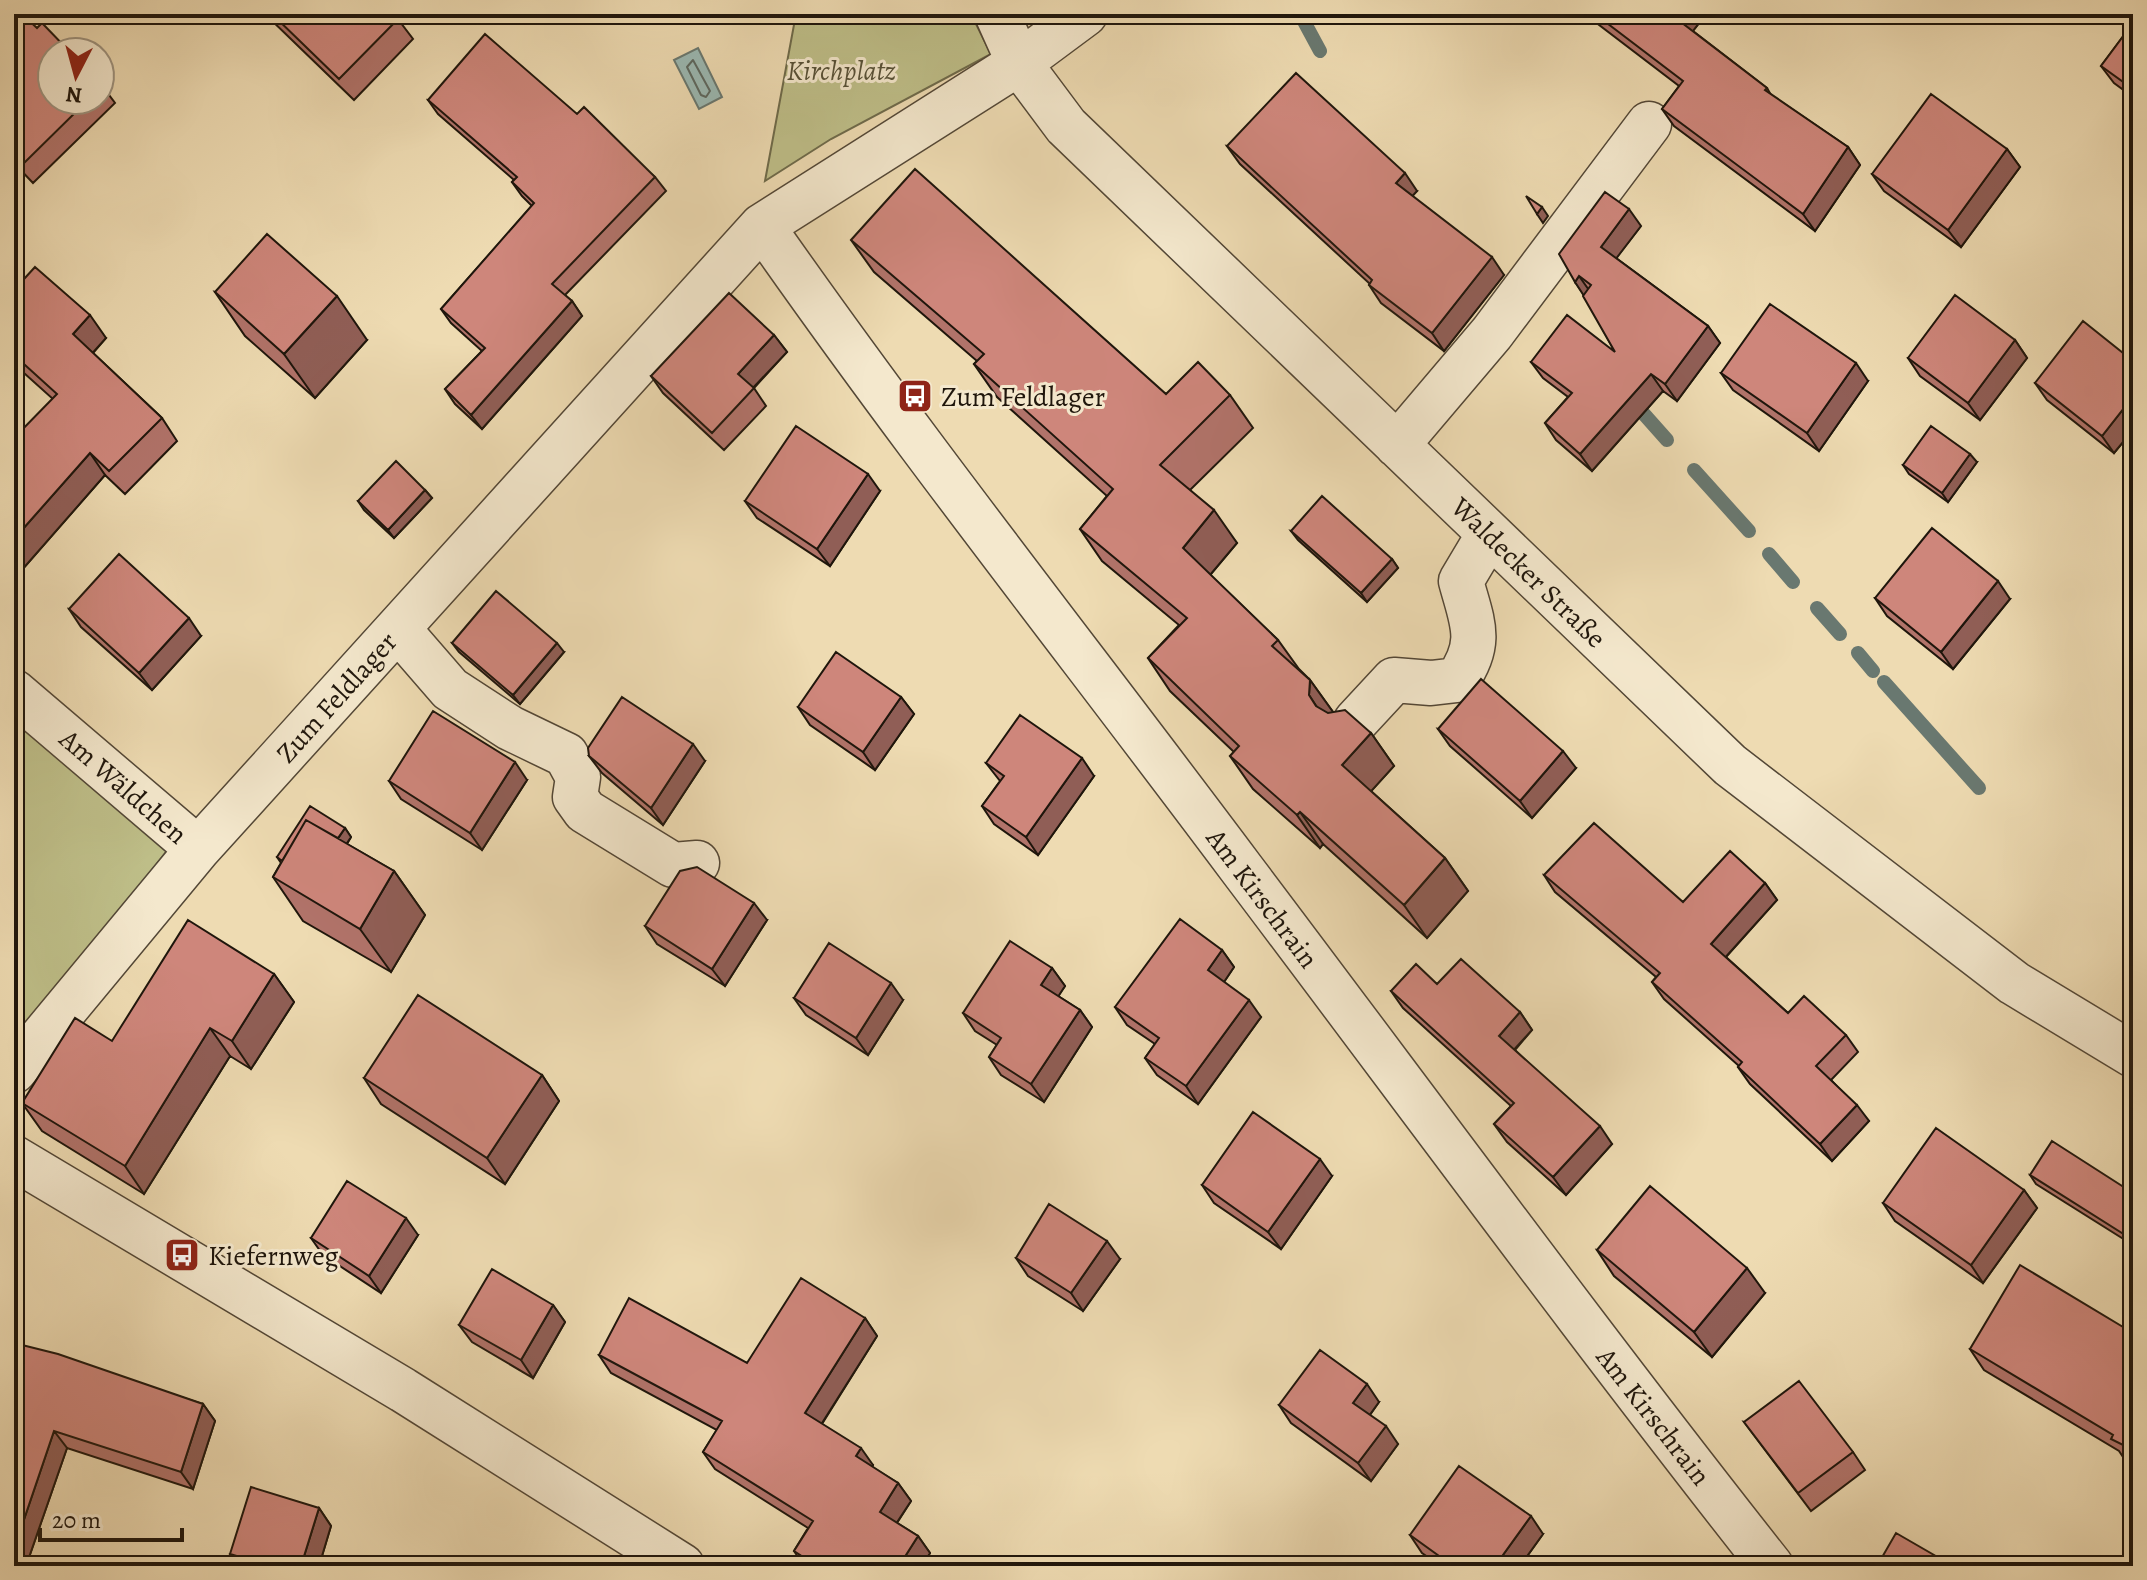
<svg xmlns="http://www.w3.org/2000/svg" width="2147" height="1580" font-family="Alegreya,serif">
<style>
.green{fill:#bebe88;stroke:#6e6a4a;stroke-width:2}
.water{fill:#9bb9b3;stroke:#697870;stroke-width:2}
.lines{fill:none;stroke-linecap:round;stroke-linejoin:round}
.shore{stroke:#5d6860;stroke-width:2}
.stream{stroke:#697870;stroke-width:14}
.minor-casing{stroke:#534736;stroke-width:47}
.minor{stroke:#f4e8cd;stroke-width:44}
.wall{fill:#b1736a;stroke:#1f160c;stroke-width:2}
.shaded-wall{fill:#905e56;stroke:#1f160c;stroke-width:2}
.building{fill:#ce867b;stroke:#1f160c;stroke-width:2}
.labels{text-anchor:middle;stroke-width:6;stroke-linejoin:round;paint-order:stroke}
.park-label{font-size:28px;font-style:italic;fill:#575137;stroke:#f4e8cd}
.poi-label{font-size:28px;fill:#1f160c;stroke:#f4e8cd;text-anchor:start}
.street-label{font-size:28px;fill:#1f160c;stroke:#f4e8cd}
</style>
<rect width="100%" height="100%" fill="#eedbb2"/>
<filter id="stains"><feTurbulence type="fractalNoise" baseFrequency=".0025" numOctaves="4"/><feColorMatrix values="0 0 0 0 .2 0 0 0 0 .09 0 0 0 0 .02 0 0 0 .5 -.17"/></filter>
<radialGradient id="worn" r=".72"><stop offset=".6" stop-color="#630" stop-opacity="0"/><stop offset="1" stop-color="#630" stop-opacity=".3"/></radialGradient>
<path class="green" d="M796,14H971L991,54L831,139L765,181Z
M14,692L179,835L14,1049Z"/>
<path class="water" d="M698,48L722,97L699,109L674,60Z"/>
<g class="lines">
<path class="shore" d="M693,60L710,91L706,97L701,95L687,67Z"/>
<path class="stream" d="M1300,14L1320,51
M1643,413L1667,440
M1694,470L1749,531
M1769,554L1793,582
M1817,608L1840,634
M1858,653L1873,671
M1884,682L1979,788"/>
<g class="minor-casing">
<path id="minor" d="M997,14L1019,63L1066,126L1730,765L2014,983L2133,1055
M762,226C915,445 1081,654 1241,868C1417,1101 1590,1337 1771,1566
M1397,445L1492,333L1649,124
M398,629L450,689L510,728L566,755L578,777L575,797L585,811L673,865L697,863
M14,692L198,849
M1356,721L1394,680L1431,683L1457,680C1484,642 1472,622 1461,581L1489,534
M14,1071L198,849L762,226L1019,63L1085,14
M14,1158L403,1390L682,1566"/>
</g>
<use href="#minor" class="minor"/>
</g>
<path class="wall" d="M14,14L52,100H100V83L115,103L33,183L14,163Z
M218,14H237L228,23Z
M265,14H394L413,39L354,100Z
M1587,14H1706L1693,31L1767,88L1771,95L1848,147L1860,165L1815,231L1674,126L1662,109L1679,86L1590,18Z
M2133,23V97L2114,83L2101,66Z
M428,100L577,114L655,177L666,191L565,295L572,301L582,316L482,429L455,404L445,389L482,351L451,323L441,309L532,206L522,196L512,182L514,180L438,114Z
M1227,146L1417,191L1412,196L1504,275L1444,351L1381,303L1369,285L1370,284L1240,164Z
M2007,149L2020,167L1961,247L1884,191L1872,174Z
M1641,226L1616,258L1708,326L1720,343L1677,401L1663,391L1592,471L1556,440L1545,423L1568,397L1543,378L1531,362L1615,352L1584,295L1575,282Z
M851,240L1166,394L1230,395L1253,428L1190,490L1237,543L1210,575L1278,640L1299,669L1310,680L1333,712L1371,733L1394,766L1371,791L1445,858L1468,891L1427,938L1323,844L1320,848L1253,789L1230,756L1234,752L1170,691L1148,658L1179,625L1102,561L1080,529L1107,496L997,397L974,364L977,361L874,272Z
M14,290L106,338L93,353L162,418L177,441L125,494L105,475L14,579L53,399L14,364Z
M215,292L367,340L315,398L245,336Z
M774,335L787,352L754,388L766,406L724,450L663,393L651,376Z
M2015,340L2027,358L1980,420L1920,376L1908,358Z
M2133,361V430L2114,453L2047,400L2035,383Z
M1721,373L1868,381L1819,451L1733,390Z
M1977,462L1948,502L1909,474L1903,465Z
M425,490L432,498L394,538L364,510L358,501Z
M880,491L830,566L757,518L745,501Z
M1291,531L1392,559L1398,568L1367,602L1298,540Z
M1875,598L2010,599L1953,669L1887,616Z
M69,609L201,636L152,690L81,627Z
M452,643L564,652L520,704L459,652Z
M901,697L914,714L875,770L810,725L798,707Z
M1438,729L1576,768L1532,818L1450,746Z
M589,756L705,761L663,825L602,773Z
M986,763L1094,776L1038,855L994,824L982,806L1000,781Z
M527,780L482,850L401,799L389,781Z
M345,828L351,837L347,844L394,871L425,915L391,972L303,921L273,877L281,863L277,857Z
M1544,875L1683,902L1765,883L1777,900L1726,957L1788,1013L1846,1035L1858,1052L1831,1080L1869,1121L1832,1161L1750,1084L1738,1067L1739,1066L1664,999L1652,982L1656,977L1555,892Z
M767,920L725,986L657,944L645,926Z
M1222,950L1234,967L1224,982L1261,1017L1198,1104L1157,1075L1145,1058L1155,1044L1127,1025L1115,1007Z
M1052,968L1065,986L1058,996L1080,1010L1092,1027L1044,1102L1001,1075L989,1057L997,1045L975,1031L963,1013Z
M274,974L294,1002L251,1069L230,1056L144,1194L42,1131L22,1103L112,1041Z
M1437,984L1520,1012L1532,1030L1515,1050L1612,1144L1566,1195L1507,1142L1494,1124L1511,1106L1403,1008L1391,991Z
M794,998L903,1000L868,1055L806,1015Z
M542,1075L559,1101L505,1184L381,1104L364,1078Z
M2030,1175L2133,1193V1245L2036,1184Z
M1332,1176L1281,1249L1214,1203L1202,1185Z
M2024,1190L2037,1208L1983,1283L1895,1221L1883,1203Z
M418,1235L381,1293L323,1255L311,1238Z
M1597,1250L1765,1293L1712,1357L1614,1276Z
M1016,1258L1120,1259L1083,1311L1028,1276Z
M553,1305L565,1322L533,1378L472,1342L459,1325Z
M865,1318L877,1336L822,1424L873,1465L872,1467L898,1483L911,1501L897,1523L918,1536L930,1553L922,1566H804L794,1551L808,1528L715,1469L703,1452L717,1430L611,1373L599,1355L747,1363Z
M2133,1333V1464L2125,1460L2119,1451L1984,1370L1970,1349Z
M14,1343L203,1404L215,1421L193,1489L67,1448L26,1566H14Z
M1379,1402L1370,1415L1398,1444L1371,1481L1291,1423L1279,1405Z
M1744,1422L1853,1452L1865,1470L1811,1511Z
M319,1508L331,1526L319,1566H239L230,1554Z
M1543,1534L1520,1566H1441L1422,1553L1410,1535Z"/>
<path class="shaded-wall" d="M1681,14H1706L1689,36L1677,19Z
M1848,147L1860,165L1815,231L1803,214Z
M2007,149L2020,167L1961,247L1948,230Z
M1405,173L1417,191L1408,201L1396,183Z
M1542,207L1548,216L1543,223L1537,214Z
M1629,209L1641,226L1612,264L1601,247Z
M1492,257L1504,275L1444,351L1432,333Z
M1579,276L1591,293L1586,299L1575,282Z
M337,296L367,340L315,398L284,354Z
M572,301L582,316L482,429L471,415Z
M90,315L106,338L89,357L73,334Z
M1708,326L1720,343L1677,401L1665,384Z
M774,335L787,352L750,391L738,374Z
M2015,340L2027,358L1980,420L1968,403Z
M1856,363L1868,381L1819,451L1807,433Z
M1651,374L1663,391L1592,471L1580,454Z
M2128,403L2133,411V430L2114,453L2102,436Z
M90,453L105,475L14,579V539Z
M1970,454L1977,462L1948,502L1942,493Z
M868,474L880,491L830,566L817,549Z
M425,490L432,498L394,538L388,530Z
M1214,510L1237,543L1205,581L1183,548Z
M1392,559L1398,568L1367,602L1361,593Z
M1998,581L2010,599L1953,669L1941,652Z
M189,618L201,636L152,690L139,673Z
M557,643L564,652L520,704L513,695Z
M1310,680L1333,712L1338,739L1309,695Z
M901,697L914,714L875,770L863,752Z
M1371,733L1394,766L1365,798L1342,765Z
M693,744L705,761L663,825L651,808Z
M1563,751L1576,768L1532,818L1520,801Z
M1082,758L1094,776L1038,855L1026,837Z
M515,762L527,780L482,850L470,833Z
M1300,812L1323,844L1320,848L1297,815Z
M345,828L351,837L317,889L311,880Z
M1445,858L1468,891L1427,938L1404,905Z
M394,871L425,915L391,972L360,929Z
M1765,883L1777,900L1723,960L1711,944Z
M754,903L767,920L725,986L712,969Z
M1222,950L1234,967L1220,988L1208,970Z
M1052,968L1065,986L1054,1003L1041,985Z
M274,974L294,1002L251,1069L232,1041Z
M891,983L903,1000L868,1055L856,1038Z
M1249,1000L1261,1017L1198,1104L1186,1086Z
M1080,1010L1092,1027L1044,1102L1031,1084Z
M1520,1012L1532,1030L1511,1053L1499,1036Z
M210,1028L230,1056L144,1194L125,1166Z
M542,1075L559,1101L505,1184L487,1158Z
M1857,1105L1869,1121L1832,1161L1820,1144Z
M1600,1126L1612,1144L1566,1195L1553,1177Z
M1320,1159L1332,1176L1281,1249L1268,1232Z
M2024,1190L2037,1208L1983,1283L1971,1265Z
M406,1218L418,1235L381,1293L369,1276Z
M1107,1241L1120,1259L1083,1311L1071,1293Z
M1747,1268L1765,1293L1712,1357L1694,1332Z
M553,1305L565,1322L533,1378L521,1360Z
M865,1318L877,1336L817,1431L805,1413Z
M1367,1384L1379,1402L1366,1420L1353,1403Z
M203,1404L215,1421L193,1489L181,1472Z
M1386,1426L1398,1444L1371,1481L1358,1463Z
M54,1431L67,1448L26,1566H23L14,1554V1549Z
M861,1448L873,1465L868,1474L856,1456Z
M898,1483L911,1501L892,1530L880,1512Z
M319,1508L331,1526L319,1566H301Z
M1531,1516L1543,1534L1520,1566H1495Z
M918,1536L930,1553L922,1566H899Z
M14,1558L20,1566H14Z"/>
<path class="building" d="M14,14H22L37,28L42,23L70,52H52V100H88L21,166L14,158Z
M272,14H394L399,18L339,79Z
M1595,14H1681L1677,19L1767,88L1765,90L1848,147L1803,214L1662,109L1683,81Z
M2133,23V89L2101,66Z
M485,34L577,114L584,107L655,177L552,284L572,301L471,415L445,389L485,348L441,309L534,203L512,182L517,177L428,100Z
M1296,73L1405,173L1396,183L1492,257L1432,333L1369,285L1372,280L1227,146Z
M1931,94L2007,149L1948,230L1872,174Z
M915,169L1166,394L1198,362L1230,395L1160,465L1214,510L1183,548L1278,640L1272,646L1310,680L1309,695L1316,706L1328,713L1345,710L1371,733L1342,765L1445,858L1404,905L1300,812L1297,815L1230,756L1239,746L1148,658L1187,618L1080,529L1113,489L974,364L984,354L851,240Z
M1605,192L1629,209L1601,247L1708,326L1665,384L1651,374L1580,454L1545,423L1572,393L1531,362L1567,315L1615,352L1583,296L1591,285L1579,276L1575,282L1559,254Z
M1526,196L1542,207L1537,214Z
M267,234L337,296L284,354L215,292Z
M35,267L90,315L73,334L162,418L109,471L90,453L14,539V438L57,394L14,355V290Z
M729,293L774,335L738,374L754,388L712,433L651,376Z
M1955,295L2015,340L1968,403L1908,358Z
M1770,304L1856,363L1807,433L1721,373Z
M2083,321L2133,361V407L2128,403L2102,436L2035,383Z
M796,426L868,474L817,549L745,501Z
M1931,426L1970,454L1942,493L1903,465Z
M396,461L425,490L388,530L358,501Z
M1322,496L1392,559L1361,593L1291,531Z
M1932,528L1998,581L1941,652L1875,598Z
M119,554L189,618L139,673L69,609Z
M496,591L557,643L513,695L452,643Z
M836,652L901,697L863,752L798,707Z
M1481,679L1563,751L1520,801L1438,729Z
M622,697L693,744L651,808L589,756L588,748Z
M433,711L515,762L470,833L389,781Z
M1020,715L1082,758L1026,837L982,806L1004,776L986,763Z
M310,806L345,828L338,838L306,820L282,861L277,857Z
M306,820L394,871L360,929L273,877Z
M1594,823L1683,902L1730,851L1765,883L1711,944L1788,1013L1804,996L1846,1035L1816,1066L1857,1105L1820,1144L1738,1067L1742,1062L1652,982L1660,973L1544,875Z
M697,867L754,903L712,969L645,926L680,871Z
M1180,919L1222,950L1208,970L1249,1000L1186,1086L1145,1058L1159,1038L1115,1007Z
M188,920L274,974L232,1041L210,1028L125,1166L22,1103L75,1018L112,1041Z
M1010,941L1052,968L1041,985L1080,1010L1031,1084L989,1057L1001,1038L963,1013Z
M829,943L891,983L856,1038L794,998Z
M1461,959L1520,1012L1499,1036L1600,1126L1553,1177L1494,1124L1514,1103L1391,991L1416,964L1437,984Z
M418,995L542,1075L487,1158L364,1078Z
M1253,1112L1320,1159L1268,1232L1202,1185Z
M1936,1128L2024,1190L1971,1265L1883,1203Z
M2052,1141L2133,1193V1240L2030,1175Z
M347,1181L406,1218L369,1276L311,1238Z
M1650,1186L1747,1268L1694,1332L1597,1250Z
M1049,1204L1107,1241L1071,1293L1016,1258Z
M2020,1265L2133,1333V1450L2111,1439L2113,1435L1970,1349Z
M492,1269L553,1305L521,1360L459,1325Z
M801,1278L865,1318L805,1413L861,1448L856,1456L898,1483L880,1512L918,1536L899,1566H817L794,1551L813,1521L703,1452L722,1421L599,1355L629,1298L747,1363Z
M14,1343L58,1354L203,1404L181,1472L54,1431L14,1549Z
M1320,1350L1367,1384L1353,1403L1386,1426L1358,1463L1279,1405Z
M1799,1381L1853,1452L1798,1493L1744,1422Z
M1459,1466L1531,1516L1495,1566H1453L1410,1535Z
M251,1487L319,1508L301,1566H270L230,1554Z
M1896,1533L1953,1566H1877Z"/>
<defs>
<g id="bus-square" transform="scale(1.8)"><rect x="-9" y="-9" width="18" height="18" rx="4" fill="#8f2418" stroke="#f4e8cd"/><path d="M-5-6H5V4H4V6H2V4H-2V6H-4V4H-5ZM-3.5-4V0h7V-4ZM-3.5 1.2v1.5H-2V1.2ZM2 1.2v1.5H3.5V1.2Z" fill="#fff"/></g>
</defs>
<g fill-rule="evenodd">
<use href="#bus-square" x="915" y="396"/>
<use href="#bus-square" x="182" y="1255"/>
</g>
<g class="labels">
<g class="park-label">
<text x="841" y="80">Kirchplatz</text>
</g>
<g class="poi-label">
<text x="941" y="406">Zum Feldlager</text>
<text x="208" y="1265">Kiefernweg</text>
</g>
<g class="street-label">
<text transform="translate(1529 572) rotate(44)" y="10">Waldecker Straße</text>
<text transform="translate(336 697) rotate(-48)" y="10">Zum Feldlager</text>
<text transform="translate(124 786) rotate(41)" y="10">Am Wäldchen</text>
<text transform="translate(1263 898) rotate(53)" y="10">Am Kirschrain</text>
<text transform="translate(1654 1416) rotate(52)" y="10">Am Kirschrain</text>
</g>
</g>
<rect width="2147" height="1580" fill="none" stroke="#eedbb2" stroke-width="48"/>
<rect x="16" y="16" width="2115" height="1548" fill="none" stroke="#1f160c" stroke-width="4"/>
<rect x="24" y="24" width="2099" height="1532" fill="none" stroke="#1f160c" stroke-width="2"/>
<g transform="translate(76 76) rotate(186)"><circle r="38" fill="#f4e8cd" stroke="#9f9480" stroke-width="2"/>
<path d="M0-6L14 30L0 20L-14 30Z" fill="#8f2418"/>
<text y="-12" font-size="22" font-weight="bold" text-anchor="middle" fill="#1f160c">N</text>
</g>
<path d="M40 1528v12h142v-12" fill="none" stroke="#1f160c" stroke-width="4"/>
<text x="52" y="1528" font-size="24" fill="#1f160c" stroke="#f4e8cd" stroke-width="6" paint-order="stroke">20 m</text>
<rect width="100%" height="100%" filter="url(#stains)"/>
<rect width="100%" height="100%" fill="url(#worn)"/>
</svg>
